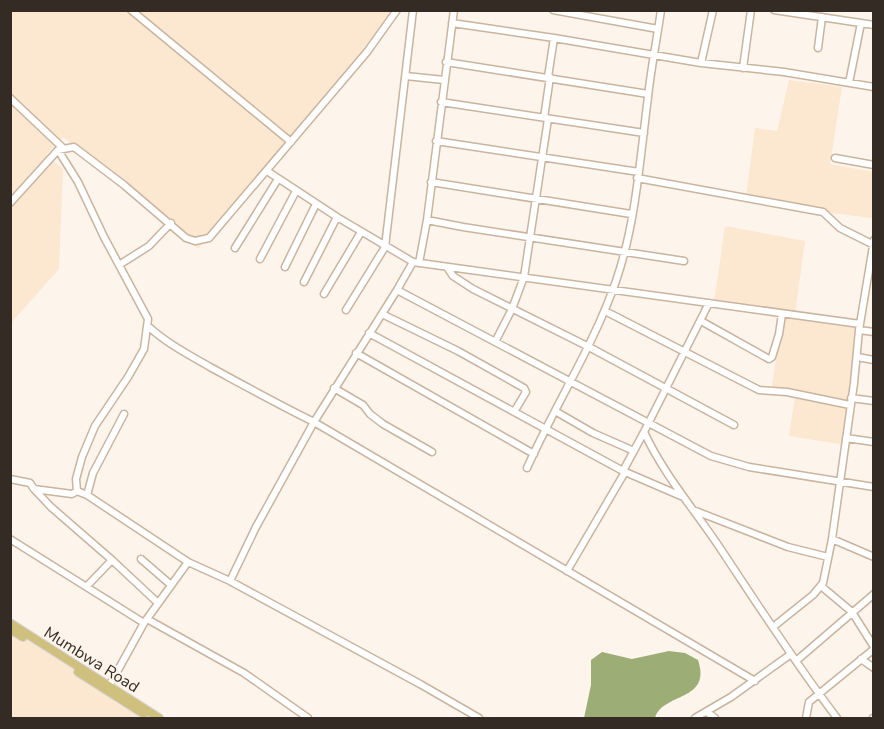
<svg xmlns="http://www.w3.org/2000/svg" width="884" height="729" font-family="'Nunito Sans',sans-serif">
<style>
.built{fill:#fce7d0}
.water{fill:#9dad76}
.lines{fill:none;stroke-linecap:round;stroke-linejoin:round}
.minor-casing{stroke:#c9b49f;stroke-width:9}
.major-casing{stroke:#d6d5d3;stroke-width:10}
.minor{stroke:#fff;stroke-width:6}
.major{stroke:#d0c07d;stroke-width:8}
.labels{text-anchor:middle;stroke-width:4.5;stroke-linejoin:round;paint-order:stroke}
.street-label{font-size:16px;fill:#342c24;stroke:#fdf4eb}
</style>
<rect width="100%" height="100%" fill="#fdf4eb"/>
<path class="built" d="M394,10L399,15L198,249L63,137L46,155L63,169L59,269L11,323V11Z
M789,80L842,87L830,164L873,172L872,218L823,212L746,197L755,128L777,131Z
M725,226L805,241L795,314L714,303Z
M783,316L855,327L845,445L789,436L795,397L771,391Z
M10,626L101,685L151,718H11Z"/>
<path class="water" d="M669,651L685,653L698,660C712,702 663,692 655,718H584L591,685V660L602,652L632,659Z"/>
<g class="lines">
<g class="minor-casing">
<path id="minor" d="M131,10L291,142
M553,10L658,29
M774,10L874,25
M452,23L554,38L701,63L784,72L874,87
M818,48L822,17
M446,62L648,94
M701,63L713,10
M743,68L751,10
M406,76L444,80
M548,77L554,38
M849,83L861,23
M10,98L63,148
M441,102L644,133
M544,118L550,77
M436,141L639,172
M58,150L78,182L104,237L148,319L144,349L128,377L95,426L82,457L76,479L77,491
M835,158L874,165
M267,171L337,217L413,262
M637,178L823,212L840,228L874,245
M431,182L631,214
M10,203L58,150L74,147L124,185L186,238L195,241L209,238L367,52L397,10
M427,220L463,227L684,261
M235,248L278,179
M260,259L296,191
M419,263L427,220L454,10
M119,265L149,246L171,223
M285,267L316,204
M447,267L453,276L473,289L589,347L734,425
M304,282L337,217
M397,290L413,262L860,324
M324,294L361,232
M709,303L644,432C664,475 694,509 720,548C758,605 795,663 837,718
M346,310L385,247L413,10
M605,311L759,390L787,392L850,405
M382,314L458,351L524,388L526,392L514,412
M701,321L769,359L772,357L779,334L782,314
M148,326C166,343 189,355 210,367C245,386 279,405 314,422L755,681
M859,330L874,332
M369,333L623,471L681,496
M495,342L512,309L524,277L548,119
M356,353L534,454
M857,357L874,360
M334,388L363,405L370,414L383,424L432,452
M851,398L874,401
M555,411L593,433L634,451
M846,438L874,442
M527,468C555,405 593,347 616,281C636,223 640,158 648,97C651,68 657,39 661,10
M623,471L644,432
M10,479L30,483L34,489L72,494L77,491L87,495L188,562L230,581L420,684L479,718
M34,489L51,507L112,560L158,603
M87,495L93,473L124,414
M693,510L788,547L828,557
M10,539L144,623
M832,539L874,557
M141,559L171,585
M567,571L625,472
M230,581L256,527L314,422L397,290L711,456L749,467L874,487
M87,586L112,560
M821,586L852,612L874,647
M147,619L244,673L308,718
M773,627L813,595L823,583L832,539L854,383L859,330L874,240
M861,659L874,668
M796,661L874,594
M107,690L144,623L188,562
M707,712L715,718
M695,718L731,697L791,654
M806,718L809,702L874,649
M873,718H874"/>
</g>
<g class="major-casing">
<path id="major" d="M10,623L159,718
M10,629L23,637
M78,672L144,714"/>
</g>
<use href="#minor" class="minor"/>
<use href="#major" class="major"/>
</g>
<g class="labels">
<g class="street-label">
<text transform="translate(92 659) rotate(32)" y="6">Mumbwa Road</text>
</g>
</g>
<rect width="884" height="729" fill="none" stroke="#342c24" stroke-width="24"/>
</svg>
